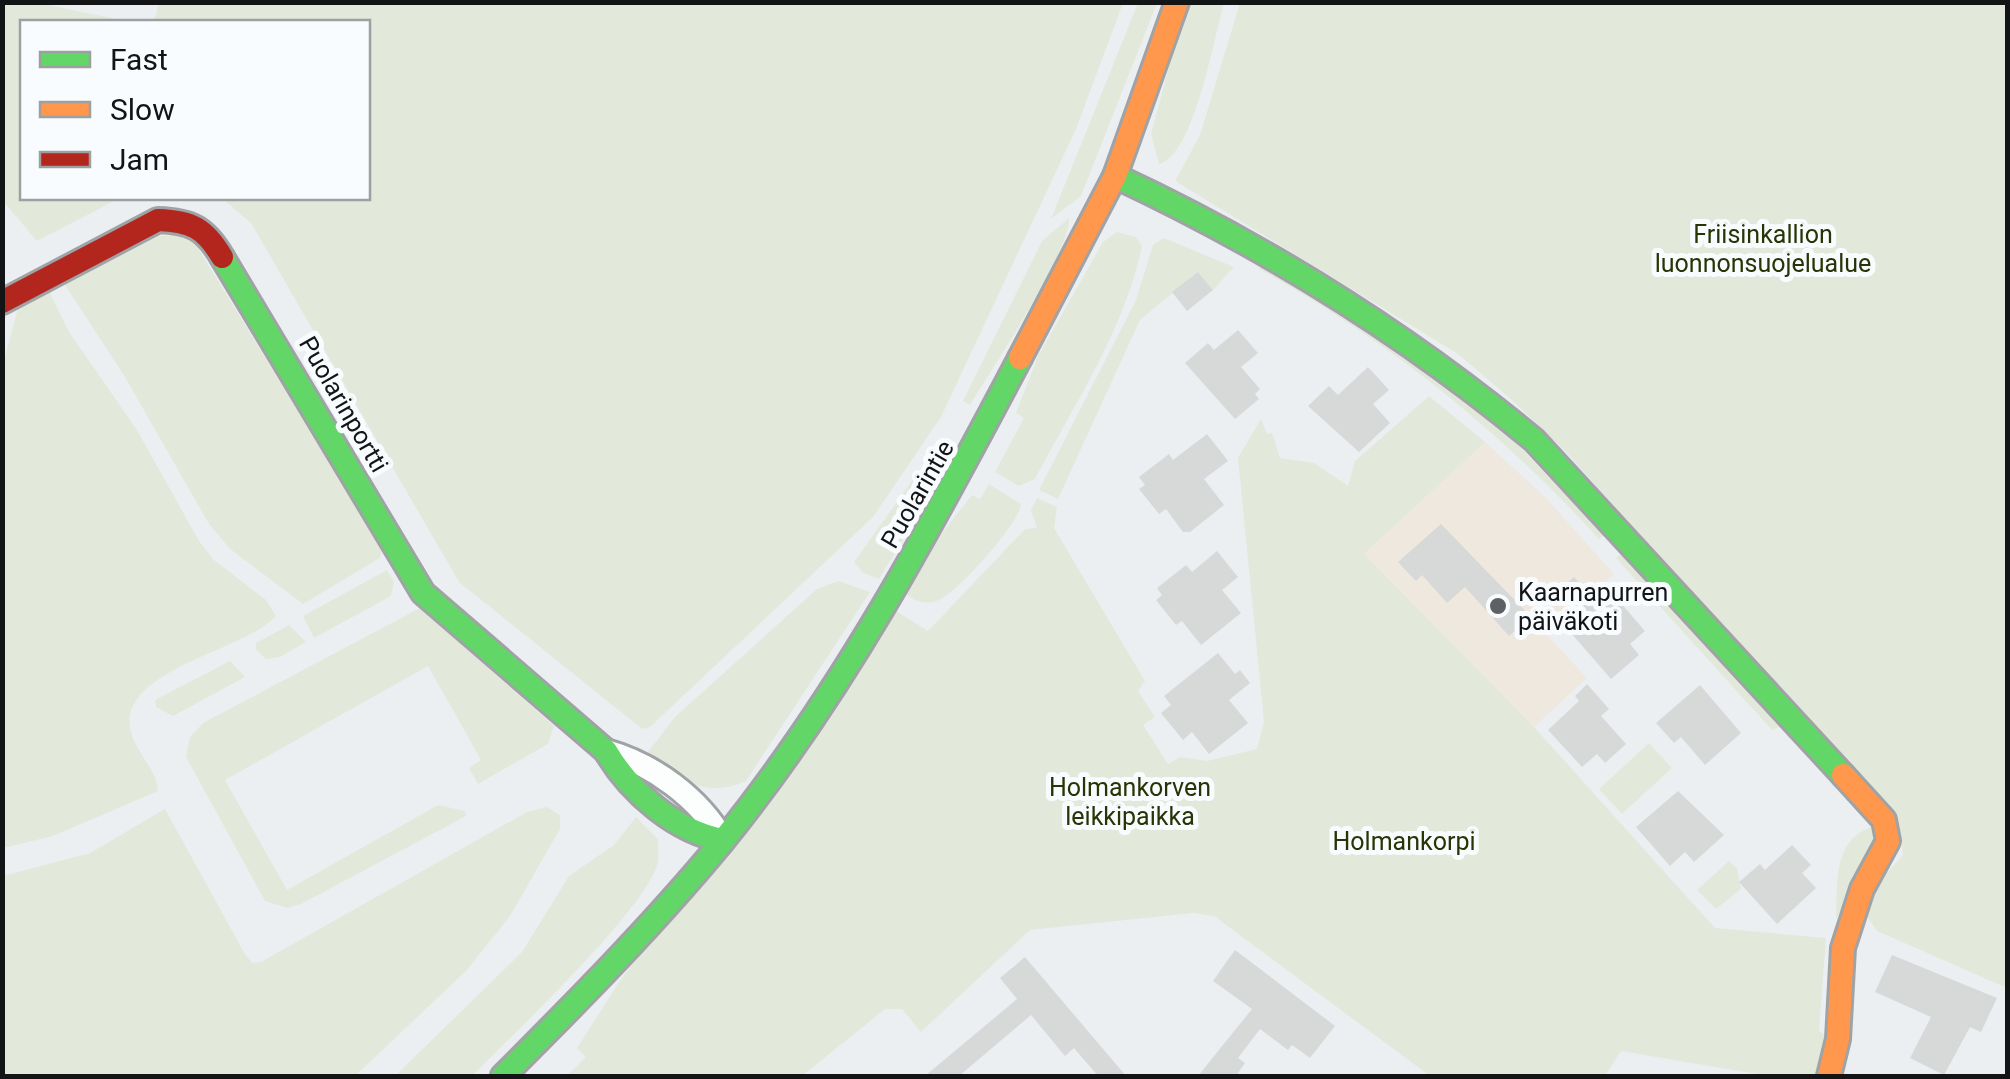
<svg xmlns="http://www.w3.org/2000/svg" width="2010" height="1079" font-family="Roboto,sans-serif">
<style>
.education{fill:#efe8df}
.green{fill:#e2e9db}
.building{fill:#d7d8d8}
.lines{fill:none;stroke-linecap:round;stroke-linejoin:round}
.street-casing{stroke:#a0a3a5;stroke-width:28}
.fast-casing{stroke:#a0a3a5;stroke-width:28}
.slow-casing{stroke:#a0a3a5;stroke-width:28}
.jam-casing{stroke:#a0a3a5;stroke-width:28}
.street{stroke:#fcfdfd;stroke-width:22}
.fast{stroke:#63d668;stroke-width:22}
.slow{stroke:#ff974d;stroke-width:22}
.jam{stroke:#b3261e;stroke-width:22}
.poi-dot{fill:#5e6163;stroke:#f9fcfe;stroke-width:4}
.labels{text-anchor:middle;stroke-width:10;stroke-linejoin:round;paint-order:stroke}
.park-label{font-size:25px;fill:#293304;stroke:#f9fcfe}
.street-label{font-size:25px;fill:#121416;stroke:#f9fcfe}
.poi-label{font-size:25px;fill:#121416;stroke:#f9fcfe;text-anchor:start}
</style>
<rect width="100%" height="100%" fill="#ebeff2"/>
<path class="education" d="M1485,442L1545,497L1614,574L1548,636L1587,678L1534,727L1364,554Z"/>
<path class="green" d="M159,2H1123V3L1076,129L941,417L873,517L650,727L642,729L459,582L251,223L222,198H368V22H154Z
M2,3H39L130,22H22V198H120L37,241L3,201Z
M1138,3H1157L1081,196L1051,219Z
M1186,3H1224C1214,37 1194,156 1159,164L1151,134Z
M1234,3H2007V988L1877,931L1862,909L1871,890L1903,855L1900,830L1566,452L1513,401L1458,354L1175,181L1200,135L1239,6Z
M1069,218C1072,249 991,370 970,405L963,401L1042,241Z
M1117,232L1136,237L1142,246C1125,329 1074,405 1035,479L1019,486L995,472L1024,418L1016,413L1038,356L1103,242Z
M190,235L382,548L380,558L303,604L230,549L209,524L125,377L65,285L147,236Z
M1164,238L1234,267L1213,290L1198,272L1140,320L1058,499L1039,490L1136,300L1153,245Z
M1264,256L1476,401L1604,535L1599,539C1499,430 1388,340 1259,269Z
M47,287L69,332L137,430L199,541L214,560L266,600L276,616C245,651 121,669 130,728C134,751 157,769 158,791L53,836L3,848L2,368L18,308Z
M1429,396L1485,442L1364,554L1534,727L1715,928L1826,938L1819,1031L1829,1038L1821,1076H1769L1621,1051L1605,1076H1430L1214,916L1193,913L1030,930L921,1032L902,1009H885L802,1076H567L586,1057L577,1048L619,982L893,609L928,631L1025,529L1037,528L1031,510L1037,498L1057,507L1054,528L1145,681L1138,691L1155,717L1143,725L1168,764L1180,757L1207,761L1257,749L1264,722L1238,458L1261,419L1267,434L1272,433L1280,458L1314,463L1348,486L1355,461Z
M932,453L940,458L924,505L879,579L862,572L854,562Z
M989,484L1021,504C1021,521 958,592 939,600C925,606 914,601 903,592L923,557L972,495L980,499Z
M1626,550L1781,726L1772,730L1616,558Z
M387,570L394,582L391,596L314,638L303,616Z
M838,581L870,592L746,781C706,799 678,780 644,757L675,717L817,589Z
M420,608L554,726L548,744L478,784L469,768L481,760L428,666L225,780L287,890L438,805L465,811L466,816L301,904L287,908L265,901L186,757L190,737L203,723Z
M289,625L306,642L280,657L266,659L256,649V643Z
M230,661L245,677L173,716L156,707L155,700Z
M1649,743L1672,768L1622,814L1599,789Z
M547,807L560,815V829L510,916L466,971L355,1076H3V876L90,853L165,809L246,956L253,963L261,962L527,812Z
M636,817L658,839C658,846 659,855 658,862C648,908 510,1037 472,1076H395L522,952L569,876L614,845Z
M1872,827L1876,847L1836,919C1838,884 1832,840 1872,827Z
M1729,861L1737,868L1741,889L1716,909L1697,890Z"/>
<path class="building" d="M1198,272L1213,290L1187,311L1172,292Z
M1238,330L1258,353L1241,367L1260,389L1255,394L1259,399L1235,419L1185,363L1208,343L1214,350Z
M1368,367L1389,390L1373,404L1390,423L1359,452L1308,406L1329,386L1338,395Z
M1207,434L1228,461L1204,479L1224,505L1190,532H1183L1166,509L1159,514L1139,489L1145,485L1139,477L1169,454L1173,460Z
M1441,524L1531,617L1509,636L1465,587L1447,603L1422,575L1416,581L1398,562Z
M1217,551L1238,577L1222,590L1241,613L1201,645L1182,621L1176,625L1156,600L1162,595L1157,588L1186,565L1192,572Z
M1574,577L1600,605L1613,594L1645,631L1630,644L1639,655L1611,679L1565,626L1582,611L1561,589Z
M1218,653L1235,674L1240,670L1250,683L1229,700L1248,723L1209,754L1192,732L1183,740L1161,713L1171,705L1164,696Z
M1587,684L1609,709L1601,716L1626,744L1605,763L1597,754L1582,767L1548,730L1579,701L1575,696Z
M1700,685L1741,733L1705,765L1681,737L1674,743L1656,723Z
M1678,791L1724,835L1694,862L1685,852L1670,866L1636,827Z
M1792,845L1811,865L1802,873L1816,888L1777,924L1739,882L1760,864L1765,870Z
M1235,950L1335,1026L1310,1058L1292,1045L1288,1050L1260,1029L1238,1058L1245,1063L1236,1076H1198L1252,1009L1213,981Z
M1892,955L1997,998L1981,1032L1970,1027L1944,1075L1910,1058L1931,1017L1875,992Z
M1025,957L1126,1076H1098L1074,1048L1065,1056L1031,1015L959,1076H925L1017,999L1000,978Z"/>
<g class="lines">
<g class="street-casing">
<path id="street" d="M606,751C653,764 699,798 723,840"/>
</g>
<g class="fast-casing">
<path id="fast" d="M1115,176C1267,247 1405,333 1534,440L1843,775
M222,257L423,593L606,751C630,792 676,832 723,840
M503,1076C578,1001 653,925 721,843C841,696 932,525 1020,358"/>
</g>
<g class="slow-casing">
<path id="slow" d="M1020,358L1115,176L1177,2
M1829,1076L1838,1039L1843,948L1862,889L1888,841L1884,820L1843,775"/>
</g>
<g class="jam-casing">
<path id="jam" d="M2,302L158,220C191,221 205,228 222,257"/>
</g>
<use href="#street" class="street"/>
<use href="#fast" class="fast"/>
<use href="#slow" class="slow"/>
<use href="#jam" class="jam"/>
</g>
<circle class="poi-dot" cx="1498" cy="606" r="10"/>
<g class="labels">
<g class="park-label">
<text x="1763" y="243">Friisinkallion<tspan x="1763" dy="29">luonnonsuojelualue</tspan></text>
<text x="1130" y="796">Holmankorven<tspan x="1130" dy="29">leikkipaikka</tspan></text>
<text x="1404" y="850">Holmankorpi</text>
</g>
<g class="street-label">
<text transform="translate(344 404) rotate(60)" y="9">Puolarinportti</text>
<text transform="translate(917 494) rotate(-60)" y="9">Puolarintie</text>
</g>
<g class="poi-label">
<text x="1518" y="601">Kaarnapurren<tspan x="1518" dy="29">päiväkoti</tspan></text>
</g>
</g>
<rect width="2010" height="1079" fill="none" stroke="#121416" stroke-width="10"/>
<rect x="20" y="20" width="350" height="180" fill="#f9fcfe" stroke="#9d9fa1" stroke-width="2.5"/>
<rect x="40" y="52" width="50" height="15" fill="#63d668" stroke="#9d9fa1" stroke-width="2.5"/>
<text x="110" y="70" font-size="30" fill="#121416">Fast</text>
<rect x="40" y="102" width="50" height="15" fill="#ff974d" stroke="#9d9fa1" stroke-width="2.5"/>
<text x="110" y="120" font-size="30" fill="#121416">Slow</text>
<rect x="40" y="152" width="50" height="15" fill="#b3261e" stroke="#9d9fa1" stroke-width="2.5"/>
<text x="110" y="170" font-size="30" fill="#121416">Jam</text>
</svg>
